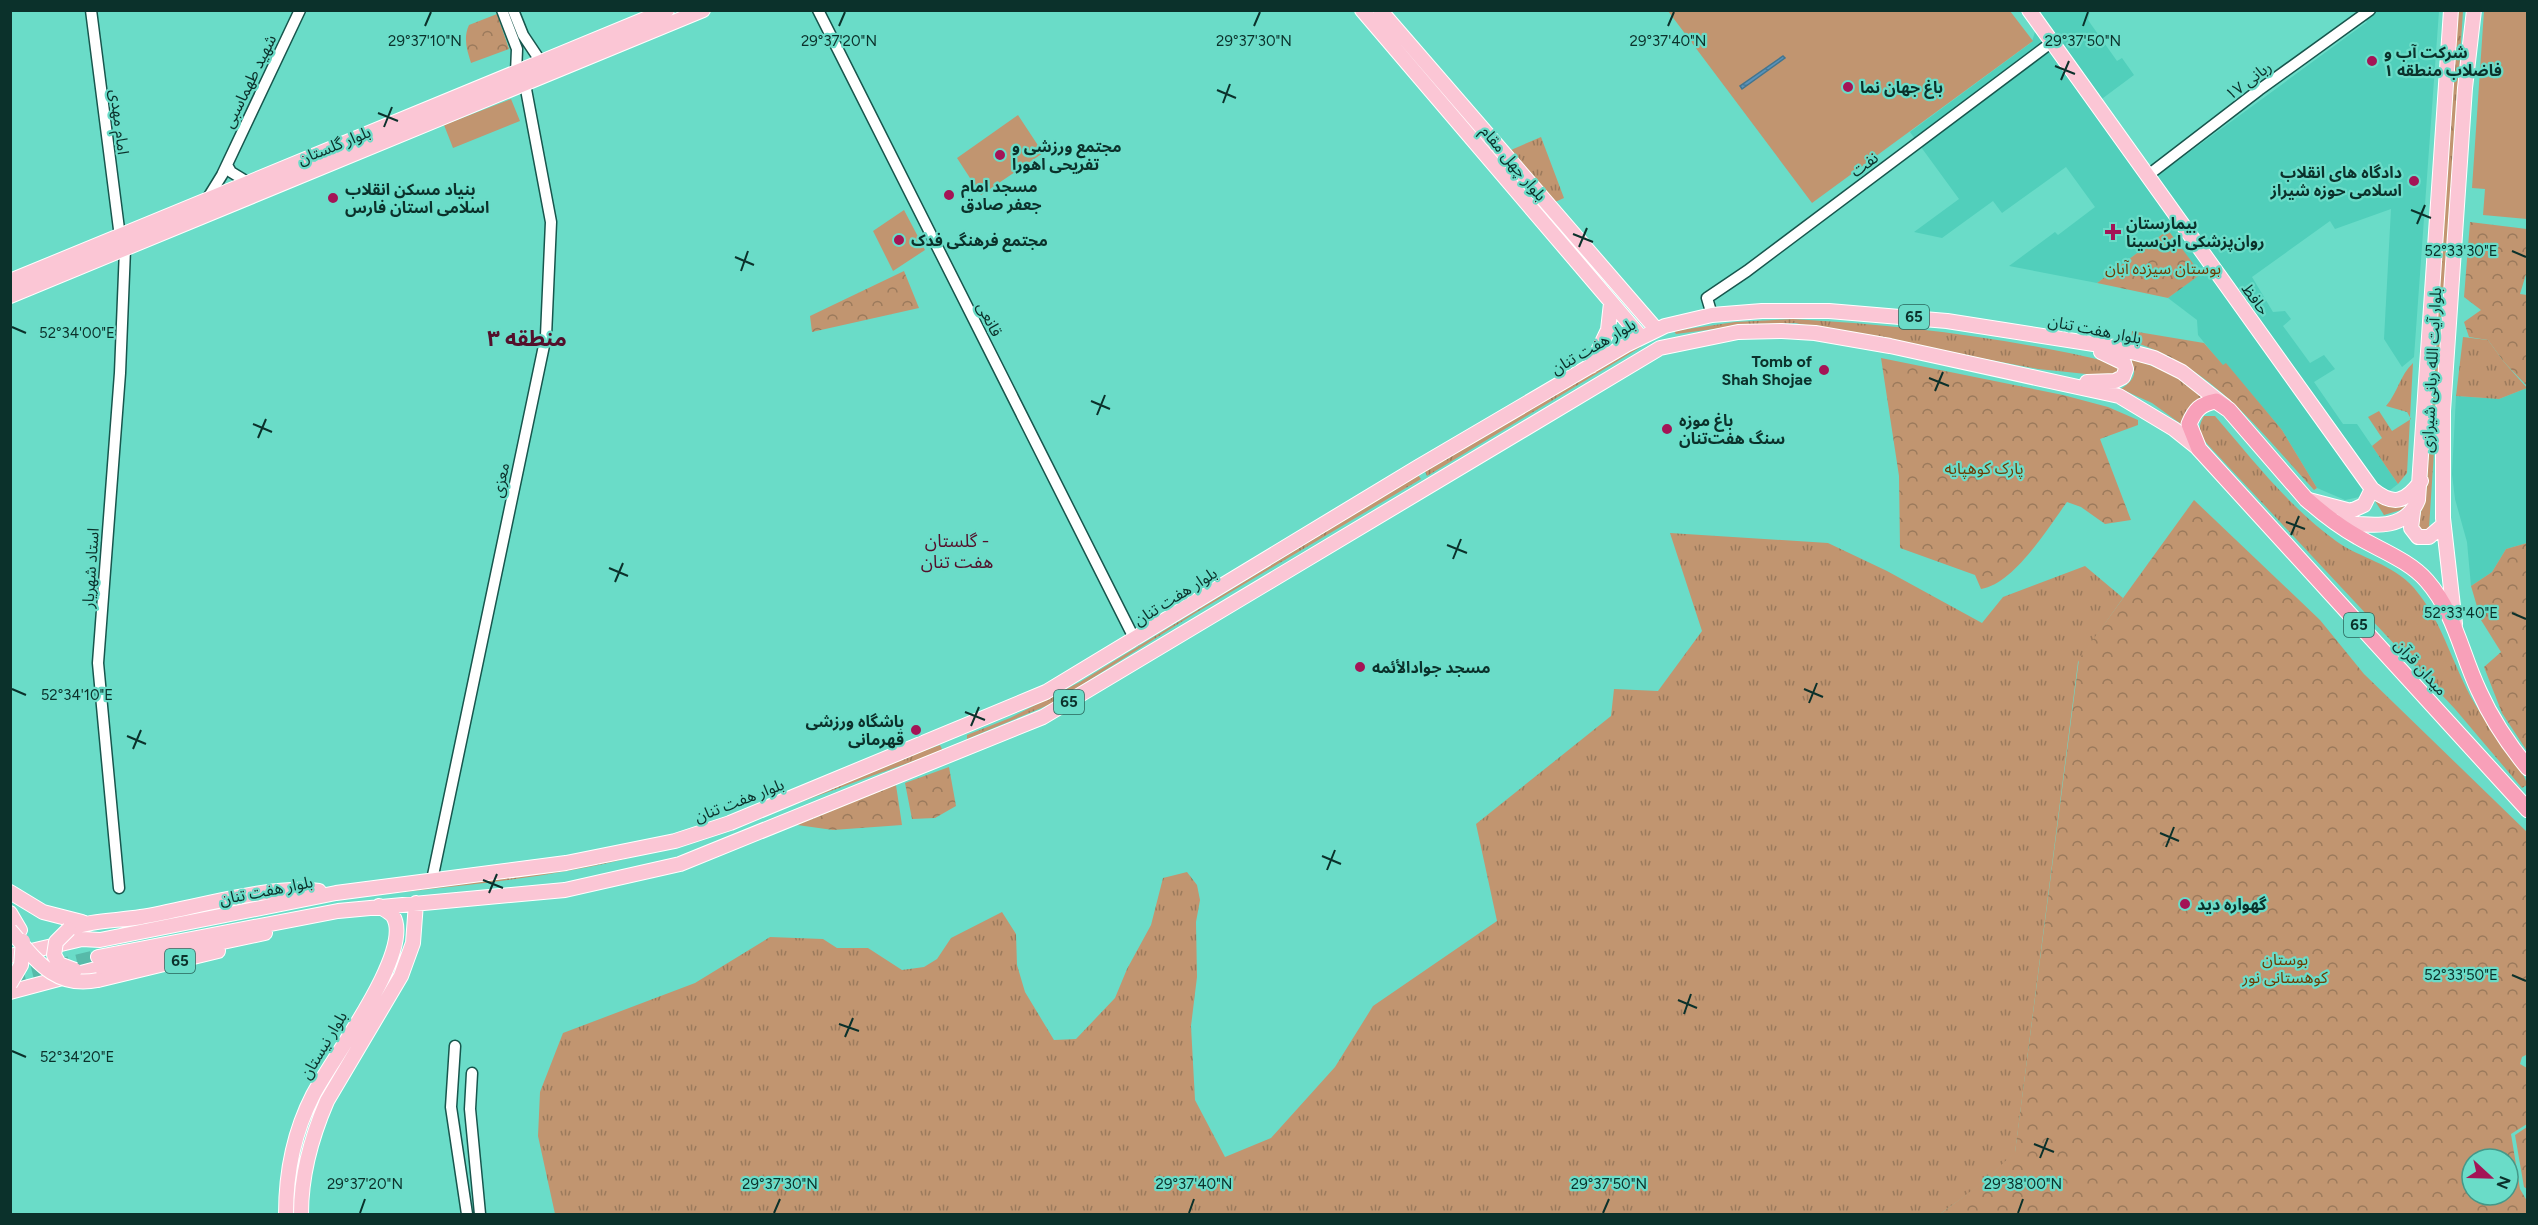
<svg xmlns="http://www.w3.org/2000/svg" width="2538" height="1225" font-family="Figtree,'Noto Sans Arabic',sans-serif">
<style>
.built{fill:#51cfbb}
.grass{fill:url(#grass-tufts)}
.forest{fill:url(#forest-crowns);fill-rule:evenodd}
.garden{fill:#c19570}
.water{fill:url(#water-waves);stroke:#42758f;stroke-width:1.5}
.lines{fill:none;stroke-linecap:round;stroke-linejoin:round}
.highway-tunnel{stroke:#57baa9;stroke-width:15;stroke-dasharray:15 8;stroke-linecap:butt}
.minor-casing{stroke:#17564d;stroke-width:13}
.major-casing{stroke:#fff;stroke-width:16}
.highway-casing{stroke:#fff;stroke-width:17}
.minor{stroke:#fff;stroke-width:10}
.major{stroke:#fbc6d5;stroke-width:14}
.highway{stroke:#f8a0b9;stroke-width:15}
.major-bridge-casing{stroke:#fff;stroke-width:16;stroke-linecap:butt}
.major-bridge{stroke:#fbc6d5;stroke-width:14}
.ticks{fill:none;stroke:#0b312b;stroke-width:2}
.poi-dot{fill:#a41456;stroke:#6adcc8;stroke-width:2}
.labels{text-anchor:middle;stroke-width:4.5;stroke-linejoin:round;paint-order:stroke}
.shield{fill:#6adcc8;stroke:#28645a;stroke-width:1.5}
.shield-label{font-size:15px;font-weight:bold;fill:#0b312b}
.poi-label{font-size:16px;font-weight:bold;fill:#0b312b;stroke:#6adcc8;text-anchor:start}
.street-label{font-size:16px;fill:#0b312b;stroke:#6adcc8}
.park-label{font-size:16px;fill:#6d3c05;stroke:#6adcc8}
.neighbourhood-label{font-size:18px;fill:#53102b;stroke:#6adcc8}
.district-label{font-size:22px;font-weight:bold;fill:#53102b;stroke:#6adcc8}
.ticks-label{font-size:15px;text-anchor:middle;fill:#0b312b;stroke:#6adcc8;stroke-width:4.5;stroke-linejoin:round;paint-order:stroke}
</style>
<defs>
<pattern id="grass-tufts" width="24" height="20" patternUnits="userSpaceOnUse" patternTransform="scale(1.5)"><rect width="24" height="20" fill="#c19570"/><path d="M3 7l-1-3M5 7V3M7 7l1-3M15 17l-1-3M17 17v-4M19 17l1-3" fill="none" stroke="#9b7a5c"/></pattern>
<pattern id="forest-crowns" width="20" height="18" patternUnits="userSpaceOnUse" patternTransform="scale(1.5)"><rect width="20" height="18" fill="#c19570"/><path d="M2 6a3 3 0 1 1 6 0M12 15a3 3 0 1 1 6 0" fill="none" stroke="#9b7a5c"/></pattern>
<pattern id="water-waves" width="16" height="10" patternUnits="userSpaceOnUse" patternTransform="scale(1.5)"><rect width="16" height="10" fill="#5a92ba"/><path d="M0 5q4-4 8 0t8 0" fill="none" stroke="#497897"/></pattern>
</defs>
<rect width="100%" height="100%" fill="#6adcc8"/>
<path class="built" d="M2041,11H2090L2088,20L2117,61L2122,58L2134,75L2095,104L2150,181L2367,22L2359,11H2439L2414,357L2402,367L2384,339L2391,209L2335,229L2330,221L2252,277L2273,312L2285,311L2291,319L2283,326L2310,363L2324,355L2335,369L2314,382L2343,424H2357L2398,484L2389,491L2345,500L2317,488L2282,430L2226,364L2223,366L2198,335L2197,320L2168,298L2200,274L2168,230L2097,283L2009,266L2055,232L2058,235L2095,207L2066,167L2002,213L1993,201L1942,238L1914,232L1959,199L1910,132L2032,42Z
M2527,388V543L2506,549L2492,572L2471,586L2467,542L2455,499L2452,474L2456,396L2499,399Z"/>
<path class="grass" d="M2458,11H2463L2429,528L2425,533L2417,528L2426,492Z
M1541,137L1564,198L1553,203L1511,150Z
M1793,319C1900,325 2005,337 2109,362L2118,365L2120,371L2115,377L2038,369L1795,323L1737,326L1676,334L1674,331L1735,322Z
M2463,337L2488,340L2504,362L2527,388L2499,399L2456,396Z
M1639,344L1641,347L1427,476L1425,471L1453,454Z
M2128,357C2155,366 2183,378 2204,397C2190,404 2185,410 2181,424L2152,403L2121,389C2136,379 2138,371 2128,357Z
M2413,363L2407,473L2398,484L2372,446L2382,438L2368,417L2379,411L2392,431L2411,419L2407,412L2386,406C2398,392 2400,375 2413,363Z
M2204,416H2215C2253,460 2289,507 2336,541C2361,559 2392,563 2414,588C2445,624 2454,673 2480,712C2489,727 2526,772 2527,785L2522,788L2455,709L2210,447C2200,436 2196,430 2204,416Z
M1418,475L1421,479L1194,614L1053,703L967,739V735L1010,718L1080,682Z
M2375,501L2396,507L2410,502L2401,510L2384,515Z
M1670,533L1828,543L1887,571L1982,623L2003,597L2085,566L2123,598L2078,662L2015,1153L1979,1186L1940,1214H555L538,1136L540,1092L563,1033L695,983L770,937L823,939L837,948H868L902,970L924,967L937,959L951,938L1002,912L1016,934L1017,965L1025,992L1054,1040L1076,1039L1115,998L1127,969L1151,925L1163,878L1187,872L1197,885L1200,900L1196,922L1197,977L1191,1026L1195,1100L1225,1157L1271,1138L1335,1067L1373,1006L1497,921L1476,824L1611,716L1614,689L1658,691L1702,631Z
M940,745L943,751C841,785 741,828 637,856C533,883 427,887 322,902L362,892L639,851Z"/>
<path class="forest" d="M497,14L509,49L471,63C467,50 463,38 469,25Z
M2470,222L2527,229V271L2520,294L2527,295V386L2504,362L2488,340L2469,337L2464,322L2481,310L2464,297Z
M2168,230L2201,274L2168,298L2097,283Z
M904,271L919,308L812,332L810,316Z
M2132,331L2204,343L2223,365L2226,363L2282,430L2317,488L2314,490C2257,428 2215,368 2131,341Z
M1881,358L2063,395L2108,407L2138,420V425L2100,439L2131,520L2105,524L2081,507L2067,502C2048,528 2014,584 1981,589L1975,575L1900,548L1899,476Z
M2194,500L2320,620L2364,674L2527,832L2528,1054L2522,1057L2520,1064L2527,1068V1124L2511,1134L2520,1189L2527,1201V1214H1940L1982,1183L2015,1152L2079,659ZM2472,1159H2508V1195H2472Z
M2527,543H2528L2527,751L2502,713L2484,667L2501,652L2481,620L2471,586L2492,572L2506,549Z
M949,767L956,806L935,818L912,819L905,783Z
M896,785L902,825L833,830L790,824Z
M2527,1127V1189L2524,1187L2515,1135Z"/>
<path class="garden" d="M1668,11H2010L2033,41L1812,203Z
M2484,11H2527V219L2483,215L2485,189L2472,188Z
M511,99L520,121L453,148L444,125Z
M1018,115L1043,153L981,195L957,158Z
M904,210L925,250L893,271L873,231Z"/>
<path class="water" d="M1783,56L1785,58L1742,89L1740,86Z"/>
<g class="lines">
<path class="highway-tunnel" d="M10,978L98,957"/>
<g class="minor-casing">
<path id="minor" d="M91,10L120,237
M502,10L517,49L516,73
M513,10L523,35L541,62
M818,10L1135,640
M227,165L231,172L249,183
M2147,176L2259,90L2370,10
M206,201L222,175L300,10
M1712,315L1707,298L1747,271L2052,42
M432,880L546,336L551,222L525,84
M119,888L98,663L120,373L125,249
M455,1046L451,1107L467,1214
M472,1073L470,1109L480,1214"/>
</g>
<g class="major-casing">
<path id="major" d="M1362,10L1641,337
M1380,10L1656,329
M2029,10L2372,489C2393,506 2405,503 2421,481
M10,281L667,10
M10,296L703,10
M1591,366L1608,330L1611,303
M2087,382L2115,381L2123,377L2126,369L2124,363L2101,352
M2309,500L2351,511L2364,505L2372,489
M2413,512L2411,528L2418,537H2429L2443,525
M2336,522C2366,524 2404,534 2418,500L2451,10
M2455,624L2443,518V411L2465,88L2474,10
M10,892L43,912L82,922
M10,913L20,930
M69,929C91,920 117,921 141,917C191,909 270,884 319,891
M10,956L82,939L100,940L336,893L566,863L675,841L730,823L1046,692L1418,467L1626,345L1665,326L1712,315L1762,311H1829L1947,321L2113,347L2154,358L2182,372L2225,406
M98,957L338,911L565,890L680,864L1043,717L1660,348L1738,332L1782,331L1815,333L1890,346L2119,396L2174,429L2199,449
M98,980L218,951
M10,992L96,969L265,933
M286,1214C286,1173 294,1132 313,1095C330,1061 415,951 393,916C390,912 383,909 379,906
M301,1214C301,1174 311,1138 327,1101L401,976L413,943L416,903"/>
</g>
<g class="highway-casing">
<path id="highway" d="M2528,768C2509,745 2491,718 2479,691C2461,653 2455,613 2427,581C2410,561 2380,550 2358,537C2340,527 2322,513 2306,499L2229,410L2216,401C2200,404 2195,410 2189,424L2199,449L2528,810"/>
</g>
<use href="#minor" class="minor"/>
<use href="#major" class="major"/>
<use href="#highway" class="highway"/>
<g class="major-bridge-casing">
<path id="major-bridge" d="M69,929L56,942L54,955L59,964L75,970
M10,930C36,960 55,989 98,980
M10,984L21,965L23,941"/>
</g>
<use href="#major-bridge" class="major-bridge"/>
</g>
<path class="ticks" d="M425,26L431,12M839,26L845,12M1254,26L1260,12M1668,26L1674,12M2083,26L2088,12M2055,66L2075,74M2061,80L2069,61M1217,90L1236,98M1223,103L1230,84M378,113L398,121M384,127L392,107M2411,210L2431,218M2417,224L2425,205M1573,234L1593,242M1579,247L1587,228M2512,251L2526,257M735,257L754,265M741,271L748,251M12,327L26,333M1929,378L1949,386M1935,391L1943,372M1091,401L1110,409M1097,415L1105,395M253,424L272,432M258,438L266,419M2286,522L2305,529M2291,535L2299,516M1447,545L1467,553M1453,559L1461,539M609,568L628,576M615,582L623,563M2512,613L2526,619M12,689L26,695M1804,689L1823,697M1809,703L1817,683M965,712L985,720M971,726L979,707M127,736L146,744M133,749L141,730M2160,833L2179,841M2166,847L2174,827M1322,856L1341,864M1327,870L1335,850M483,880L503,888M489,893L497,874M2512,975L2526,981M1678,1000L1697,1008M1684,1014L1691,994M839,1024L859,1031M845,1037L853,1018M12,1051L26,1057M2034,1144L2054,1152M2040,1158L2048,1138M360,1213L365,1199M774,1213L780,1199M1189,1213L1194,1199M1603,1213L1609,1199M2018,1213L2023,1199"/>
<g class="poi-dot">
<circle cx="2372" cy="61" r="6"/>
<circle cx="1848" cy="87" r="6"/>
<circle cx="1000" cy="155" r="6"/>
<circle cx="2414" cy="181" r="6"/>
<circle cx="949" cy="195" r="6"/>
<circle cx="333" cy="198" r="6"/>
<path d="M2110 223h6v6h6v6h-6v6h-6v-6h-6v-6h6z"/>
<circle cx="899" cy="240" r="6"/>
<circle cx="1824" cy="370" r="6"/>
<circle cx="1667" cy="429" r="6"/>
<circle cx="1360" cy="667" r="6"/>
<circle cx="916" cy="730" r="6"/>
<circle cx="2185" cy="904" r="6"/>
</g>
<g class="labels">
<g class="shield">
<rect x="1899" y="305" width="30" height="24" rx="4.5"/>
<rect x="2344" y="613" width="30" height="24" rx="4.5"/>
<rect x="1054" y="690" width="30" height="24" rx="4.5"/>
<rect x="165" y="949" width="30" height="24" rx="4.5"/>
</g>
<g class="shield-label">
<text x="1914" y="322">65</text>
<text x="2359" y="630">65</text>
<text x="1069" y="707">65</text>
<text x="180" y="966">65</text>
</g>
<g class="poi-label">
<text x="2384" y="58">شرکت آب و<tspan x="2384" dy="18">فاضلاب منطقه ۱</tspan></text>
<text x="1860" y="93">باغ جهان نما</text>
<text x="1012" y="152">مجتمع ورزشی و<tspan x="1012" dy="18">تفریحی اهورا</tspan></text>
<text x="2402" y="178" text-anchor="end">دادگاه های انقلاب<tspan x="2402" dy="18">اسلامی حوزه شیراز</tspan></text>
<text x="961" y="192">مسجد امام<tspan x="961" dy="18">جعفر صادق</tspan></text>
<text x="345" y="195">بنیاد مسکن انقلاب<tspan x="345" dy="18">اسلامی استان فارس</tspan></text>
<text x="2126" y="229">بیمارستان<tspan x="2126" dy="18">روان‌پزشکی ابن‌سینا</tspan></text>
<text x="911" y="246">مجتمع فرهنگی فدک</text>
<text x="1812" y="367" text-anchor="end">Tomb of<tspan x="1812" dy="18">Shah Shojae</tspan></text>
<text x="1679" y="426">باغ‌ موزه<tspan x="1679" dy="18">سنگ هفت‌تنان</tspan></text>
<text x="1372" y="673">مسجد جوادالأئمه</text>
<text x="904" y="727" text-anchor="end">باشگاه ورزشی<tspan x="904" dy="18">قهرمانی</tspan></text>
<text x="2197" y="910">گهواره دید</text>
</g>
<g class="street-label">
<text transform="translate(2248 80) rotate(-37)" y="6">ربانی ۱۷</text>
<text transform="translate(249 81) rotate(-64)" y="6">شهید طهماسبی</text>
<text transform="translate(120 122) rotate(83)" y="6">امام مهدی</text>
<text transform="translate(334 145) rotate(-22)" y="6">بلوار گلستان</text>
<text transform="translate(1514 163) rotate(50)" y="6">بلوار چهل مقام</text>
<text transform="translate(1864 164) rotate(-37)" y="6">نفت</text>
<text transform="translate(2256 299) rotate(54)" y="6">حافظ</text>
<text transform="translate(990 319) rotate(63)" y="6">قانعی</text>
<text transform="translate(2095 329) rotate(11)" y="6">بلوار هفت تنان</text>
<text transform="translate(1593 346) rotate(-30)" y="6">بلوار هفت تنان</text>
<text transform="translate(2431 370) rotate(-87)" y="6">بلوار آیت الله ربانی شیرازی</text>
<text transform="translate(500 480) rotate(-78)" y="6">معزی</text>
<text transform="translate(90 568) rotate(-86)" y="6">استاد شهریار</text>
<text transform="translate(1175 596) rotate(-32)" y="6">بلوار هفت تنان</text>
<text transform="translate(2421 667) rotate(48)" y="6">میدان قرآن</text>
<text transform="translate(739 800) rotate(-21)" y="6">بلوار هفت تنان</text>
<text transform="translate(266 890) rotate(-11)" y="6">بلوار هفت تنان</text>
<text transform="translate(323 1045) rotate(-59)" y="6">بلوار نیستان</text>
</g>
<g class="park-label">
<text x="2163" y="274">بوستان سیزده آبان</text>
<text x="1984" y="474">پارک کوهپایه</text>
<text x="2285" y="965">بوستان<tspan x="2285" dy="18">کوهستانی نور</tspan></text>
</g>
<g class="neighbourhood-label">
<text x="957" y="547">گلستان -<tspan x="957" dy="21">هفت تنان</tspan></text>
</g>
<g class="district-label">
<text x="527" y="346">منطقه ۳</text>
</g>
</g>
<g class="ticks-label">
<text x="425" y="46">29°37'10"N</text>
<text x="839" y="46">29°37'20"N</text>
<text x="1254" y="46">29°37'30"N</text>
<text x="1668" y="46">29°37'40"N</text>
<text x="2083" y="46">29°37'50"N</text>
<text x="2461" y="256">52°33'30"E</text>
<text x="77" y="338">52°34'00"E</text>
<text x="2461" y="618">52°33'40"E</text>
<text x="77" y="700">52°34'10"E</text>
<text x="2461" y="980">52°33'50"E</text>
<text x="77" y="1062">52°34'20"E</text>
<text x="365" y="1189">29°37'20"N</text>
<text x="780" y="1189">29°37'30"N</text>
<text x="1194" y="1189">29°37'40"N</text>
<text x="1609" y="1189">29°37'50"N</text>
<text x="2023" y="1189">29°38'00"N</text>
</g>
<rect width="2538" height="1225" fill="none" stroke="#0b312b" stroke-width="24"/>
<g transform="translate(2490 1177) rotate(112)"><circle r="28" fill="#6adcc8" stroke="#449889" stroke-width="1.5"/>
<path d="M0-4.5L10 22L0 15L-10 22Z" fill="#a41456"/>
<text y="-9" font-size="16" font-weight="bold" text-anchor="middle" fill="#0b312b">N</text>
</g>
</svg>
